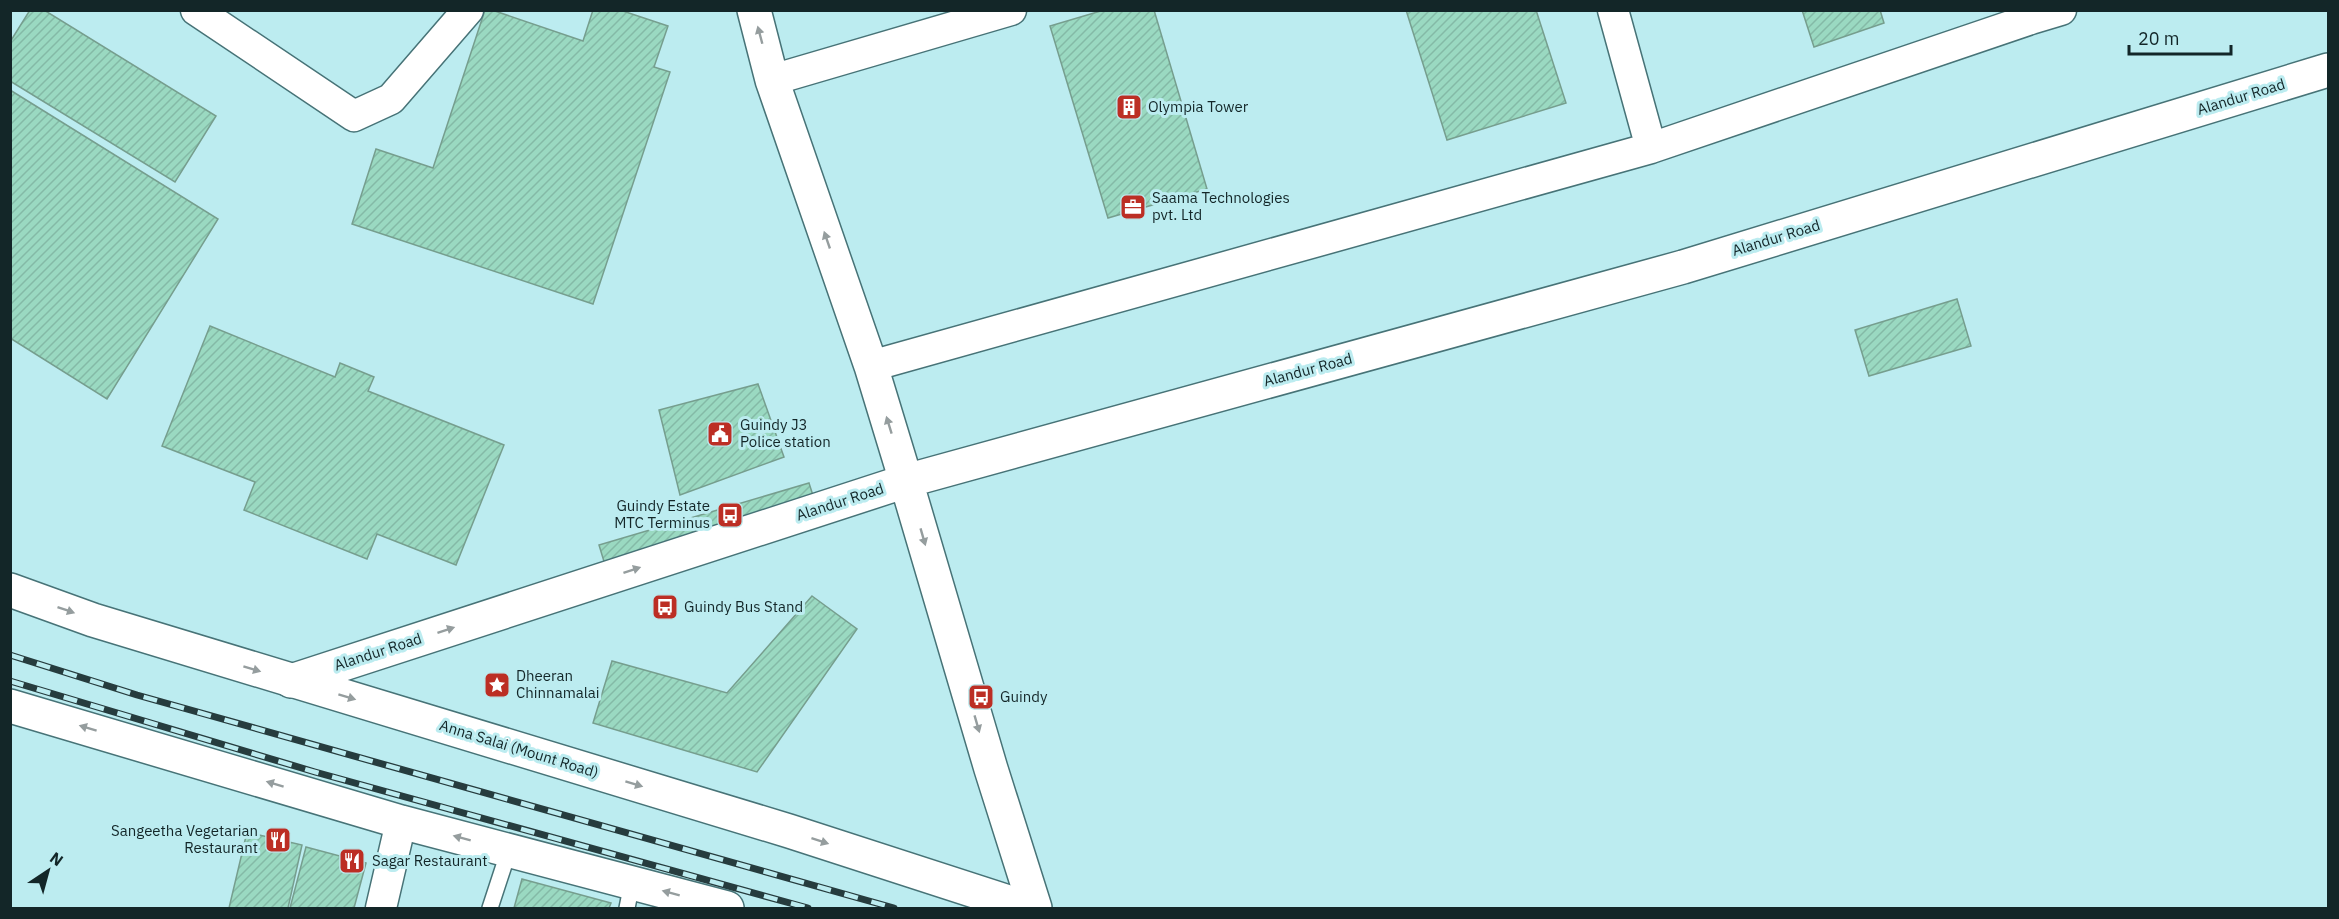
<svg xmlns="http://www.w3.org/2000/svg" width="2339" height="919" font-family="'IBM Plex Sans',sans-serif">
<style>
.building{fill:url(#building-hatch);stroke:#769e8e;stroke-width:1.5}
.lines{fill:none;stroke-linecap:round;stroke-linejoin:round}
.service-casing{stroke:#477377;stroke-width:18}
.minor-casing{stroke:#477377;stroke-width:33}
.tertiary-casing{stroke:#477377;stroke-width:36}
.secondary-casing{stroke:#477377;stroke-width:36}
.primary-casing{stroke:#477377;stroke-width:36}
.service{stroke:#fff;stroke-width:15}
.minor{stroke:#fff;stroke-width:30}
.tertiary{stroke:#fff;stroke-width:33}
.secondary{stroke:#fff;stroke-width:33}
.primary{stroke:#fff;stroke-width:33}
.rail-casing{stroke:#263c3e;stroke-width:7}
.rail{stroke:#bcecf0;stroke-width:4.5;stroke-dasharray:14;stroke-linecap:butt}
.oneway{fill:#959d9e}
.labels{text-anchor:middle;stroke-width:6;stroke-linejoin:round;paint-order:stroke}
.street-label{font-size:15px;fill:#132628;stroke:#bcecf0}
.poi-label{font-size:15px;fill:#132628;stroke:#bcecf0;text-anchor:start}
</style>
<defs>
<pattern id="building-hatch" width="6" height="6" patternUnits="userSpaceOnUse" patternTransform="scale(1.5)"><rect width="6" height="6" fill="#9ad9c1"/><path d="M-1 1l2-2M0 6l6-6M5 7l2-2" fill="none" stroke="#84baa6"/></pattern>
</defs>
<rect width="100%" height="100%" fill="#bcecf0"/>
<path class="building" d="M30,10H44L216,116L175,182L10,81V42Z
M485,10H492L583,41L593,10H620L668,26L654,67L670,72L593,304L352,224L376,149L433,168Z
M1104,10H1154L1207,189L1108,218L1050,26Z
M1406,10H1536L1566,103L1447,140Z
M1802,10H1880L1884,23L1814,47Z
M10,90L218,219L107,399L10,338Z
M1957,299L1971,346L1869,376L1855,330Z
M210,326L335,377L340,363L374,377L368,391L504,445L456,565L377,534L367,559L244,510L255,482L162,446Z
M758,384L784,457L680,495L659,410Z
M809,483L816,505L606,568L599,545Z
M812,596L857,629L757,772L593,723L612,661L727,693Z
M247,832L302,845L288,908H229Z
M306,847L366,863L354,908H290Z
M522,879L611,903L609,908H514Z"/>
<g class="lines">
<g class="service-casing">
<path id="service" d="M490,908L509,850
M627,908L632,883"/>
</g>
<g class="minor-casing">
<path id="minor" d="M196,10L354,116L391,99L468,10
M1613,10L1651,148
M772,80L1011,10
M871,366L1651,148L2031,19L2061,10
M381,908L401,822"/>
</g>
<g class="tertiary-casing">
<path id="tertiary" d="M754,10L772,80L871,366L906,481"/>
</g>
<g class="secondary-casing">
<path id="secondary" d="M906,481L991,769L1035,908
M291,681L906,481L1683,267L2328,70"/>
</g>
<g class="primary-casing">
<path id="primary" d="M10,590L93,620L789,831L1027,908
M10,706L401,822L727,908"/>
</g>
<use href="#service" class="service"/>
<use href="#minor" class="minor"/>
<use href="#tertiary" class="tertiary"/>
<use href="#secondary" class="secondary"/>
<use href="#primary" class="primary"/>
<g class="rail-casing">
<path id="rail" d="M10,655L137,695L894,908
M10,681L315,772L808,908"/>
</g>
<use href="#rail" class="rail"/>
</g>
<defs><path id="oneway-solid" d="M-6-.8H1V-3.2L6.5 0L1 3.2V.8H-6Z" transform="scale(1.5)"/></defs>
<g class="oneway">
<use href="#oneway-solid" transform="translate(760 35) rotate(-105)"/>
<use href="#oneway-solid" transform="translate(827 240) rotate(-109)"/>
<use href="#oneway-solid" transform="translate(889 425) rotate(-107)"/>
<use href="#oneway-solid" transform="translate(923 537) rotate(74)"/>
<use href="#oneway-solid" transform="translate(632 570) rotate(-18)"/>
<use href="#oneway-solid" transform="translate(66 610) rotate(19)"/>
<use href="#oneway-solid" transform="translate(446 630) rotate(-18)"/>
<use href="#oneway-solid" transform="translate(252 669) rotate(17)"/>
<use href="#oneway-solid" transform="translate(347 697) rotate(17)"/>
<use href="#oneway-solid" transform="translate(977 724) rotate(74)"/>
<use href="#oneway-solid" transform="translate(88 728) rotate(-163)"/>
<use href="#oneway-solid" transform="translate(275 784) rotate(-163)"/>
<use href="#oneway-solid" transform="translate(634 784) rotate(17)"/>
<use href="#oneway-solid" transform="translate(462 838) rotate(-165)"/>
<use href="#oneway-solid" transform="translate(820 841) rotate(18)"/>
<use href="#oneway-solid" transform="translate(671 893) rotate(-165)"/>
</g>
<defs>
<g id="building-square" transform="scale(1.35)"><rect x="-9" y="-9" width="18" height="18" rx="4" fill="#bc2e24" stroke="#bcecf0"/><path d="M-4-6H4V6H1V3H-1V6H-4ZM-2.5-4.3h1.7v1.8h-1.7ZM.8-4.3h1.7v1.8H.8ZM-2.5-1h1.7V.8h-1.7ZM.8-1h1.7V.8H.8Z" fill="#fff"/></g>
<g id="office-square" transform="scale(1.35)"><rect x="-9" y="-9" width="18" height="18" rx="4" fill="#bc2e24" stroke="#bcecf0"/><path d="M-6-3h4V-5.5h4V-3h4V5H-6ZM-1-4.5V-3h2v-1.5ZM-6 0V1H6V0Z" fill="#fff"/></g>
<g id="civic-square" transform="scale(1.35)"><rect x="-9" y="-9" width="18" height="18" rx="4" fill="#bc2e24" stroke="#bcecf0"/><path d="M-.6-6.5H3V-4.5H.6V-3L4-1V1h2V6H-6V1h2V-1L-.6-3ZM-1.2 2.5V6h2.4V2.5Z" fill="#fff"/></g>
<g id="bus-square" transform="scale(1.35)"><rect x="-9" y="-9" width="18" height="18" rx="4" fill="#bc2e24" stroke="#bcecf0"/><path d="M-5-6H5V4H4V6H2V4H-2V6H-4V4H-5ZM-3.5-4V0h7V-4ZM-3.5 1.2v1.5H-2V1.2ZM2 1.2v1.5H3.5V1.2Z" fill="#fff"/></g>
<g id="sight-square" transform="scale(1.35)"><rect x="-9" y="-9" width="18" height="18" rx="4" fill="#bc2e24" stroke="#bcecf0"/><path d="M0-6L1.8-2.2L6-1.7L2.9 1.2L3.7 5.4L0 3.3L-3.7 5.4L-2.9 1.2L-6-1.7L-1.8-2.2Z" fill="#fff"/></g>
<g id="restaurant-square" transform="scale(1.35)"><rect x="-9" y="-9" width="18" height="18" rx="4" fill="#bc2e24" stroke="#bcecf0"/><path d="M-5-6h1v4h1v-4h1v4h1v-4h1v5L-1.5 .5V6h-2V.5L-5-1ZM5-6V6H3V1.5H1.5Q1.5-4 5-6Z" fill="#fff"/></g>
</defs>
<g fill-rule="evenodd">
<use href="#building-square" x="1129" y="107"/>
<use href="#office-square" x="1133" y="207"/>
<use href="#civic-square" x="720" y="434"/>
<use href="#bus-square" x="730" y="515"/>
<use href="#bus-square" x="665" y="607"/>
<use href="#sight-square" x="497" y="685"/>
<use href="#bus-square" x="981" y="697"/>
<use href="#restaurant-square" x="278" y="840"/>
<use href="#restaurant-square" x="352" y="861"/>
</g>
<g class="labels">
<g class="street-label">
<text transform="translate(2241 97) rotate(-17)" y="5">Alandur Road</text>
<text transform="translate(1776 238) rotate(-17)" y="5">Alandur Road</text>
<text transform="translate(1308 370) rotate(-15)" y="5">Alandur Road</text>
<text transform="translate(840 502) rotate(-18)" y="5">Alandur Road</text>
<text transform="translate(378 652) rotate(-18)" y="5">Alandur Road</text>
<text transform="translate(519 749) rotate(17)" y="5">Anna Salai (Mount Road)</text>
</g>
<g class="poi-label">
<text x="1148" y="112">Olympia Tower</text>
<text x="1152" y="203">Saama Technologies<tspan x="1152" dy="17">pvt. Ltd</tspan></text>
<text x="740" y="430">Guindy J3<tspan x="740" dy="17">Police station</tspan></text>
<text x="710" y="511" text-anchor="end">Guindy Estate<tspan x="710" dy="17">MTC Terminus</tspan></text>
<text x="684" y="612">Guindy Bus Stand</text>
<text x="516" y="681">Dheeran<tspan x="516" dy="17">Chinnamalai</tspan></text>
<text x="1000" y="702">Guindy</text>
<text x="258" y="836" text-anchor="end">Sangeetha Vegetarian<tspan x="258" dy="17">Restaurant</tspan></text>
<text x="372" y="866">Sagar Restaurant</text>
</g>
</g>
<rect width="2339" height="919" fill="none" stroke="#132628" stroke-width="24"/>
<g transform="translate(48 871) rotate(36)" stroke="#bcecf0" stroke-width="4.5" paint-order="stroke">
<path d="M0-4.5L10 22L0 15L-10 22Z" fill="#132628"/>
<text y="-9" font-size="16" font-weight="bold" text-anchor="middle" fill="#132628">N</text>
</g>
<path d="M2129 45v9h102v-9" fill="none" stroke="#132628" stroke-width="3"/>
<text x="2138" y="45" font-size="18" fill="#132628" stroke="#bcecf0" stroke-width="4.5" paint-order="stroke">20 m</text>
</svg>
